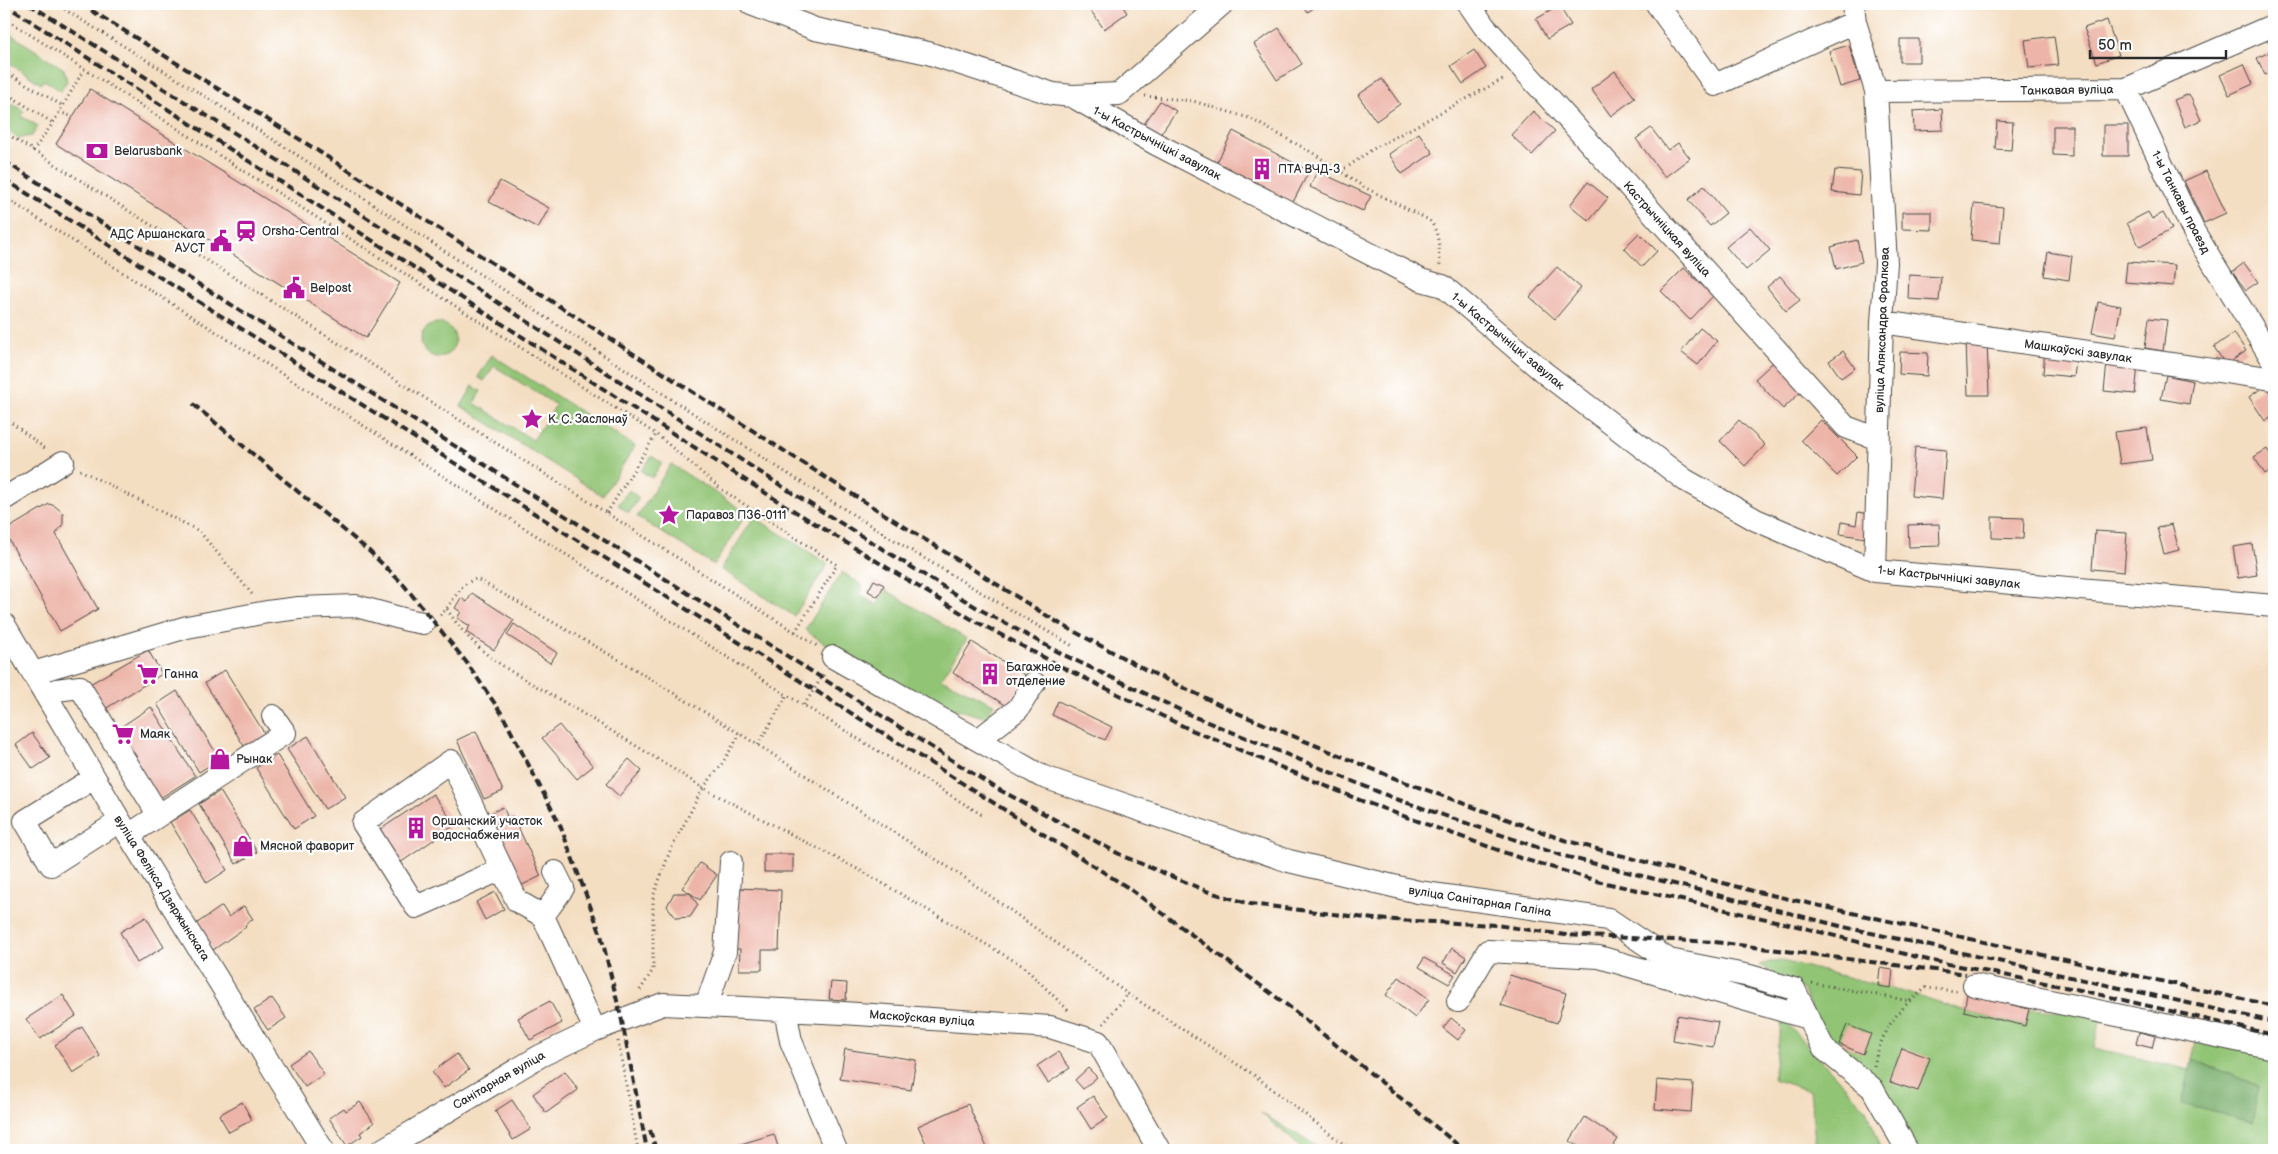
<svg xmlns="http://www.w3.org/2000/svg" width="2278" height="1154" font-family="'Balsamiq Sans',sans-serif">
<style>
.green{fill:#92c474;stroke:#5e7850}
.forest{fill:#75aa66;stroke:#506a48}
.building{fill:#edb5a9}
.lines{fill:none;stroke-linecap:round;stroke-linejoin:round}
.minor-casing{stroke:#494642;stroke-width:24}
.path{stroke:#494642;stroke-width:3;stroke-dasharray:1 4;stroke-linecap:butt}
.minor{stroke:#fff;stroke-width:22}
.rail{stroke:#2b2b2b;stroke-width:4;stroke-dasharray:8 4;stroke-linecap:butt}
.labels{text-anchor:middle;stroke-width:4.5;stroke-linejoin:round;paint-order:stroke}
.street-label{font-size:12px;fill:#2b2b2b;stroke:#fff}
.poi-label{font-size:12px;fill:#2b2b2b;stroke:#fff;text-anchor:start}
</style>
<rect width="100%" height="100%" fill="#fff"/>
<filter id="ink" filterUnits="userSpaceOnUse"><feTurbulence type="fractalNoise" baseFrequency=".02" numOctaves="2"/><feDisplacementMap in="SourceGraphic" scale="10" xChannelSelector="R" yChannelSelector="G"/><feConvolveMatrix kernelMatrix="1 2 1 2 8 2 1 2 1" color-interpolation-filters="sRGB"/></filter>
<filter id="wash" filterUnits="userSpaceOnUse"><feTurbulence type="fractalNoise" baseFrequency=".0096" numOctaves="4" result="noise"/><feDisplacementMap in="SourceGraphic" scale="20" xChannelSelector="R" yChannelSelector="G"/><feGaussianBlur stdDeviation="1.12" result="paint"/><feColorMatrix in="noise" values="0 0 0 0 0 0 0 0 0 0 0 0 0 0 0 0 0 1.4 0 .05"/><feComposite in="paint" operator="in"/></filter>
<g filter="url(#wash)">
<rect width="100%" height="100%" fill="#f4dec2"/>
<path class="green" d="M12,35L64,69L67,81L61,91L44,80L41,84L8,62L11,57L4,52V37Z
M4,99L24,111L21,116L38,126L32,136L19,138L4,129Z
M421 340a17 17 0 1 1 34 0a17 17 0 1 1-34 0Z
M492,355L635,446L603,496L461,406L473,386L481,391L474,403L533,440L556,405L494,366L484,381L478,377Z
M652,456L662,463L652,478L641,471Z
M671,464L747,513L714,565L637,517Z
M629,490L639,498L629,513L618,505Z
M754,517L828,564L794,616L721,569Z
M842,572L863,586L860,595L877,605L886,590L967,639L941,679L994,704L986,718L894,690L805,630Z
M1778,960L1891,988L1964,1011L2025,1026L2029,1009L2102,1014L2094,1048L2190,1070L2182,1104L2258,1086L2192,1059L2197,1037L2274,1054V1150H1914L1828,1045L1803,990L1759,965Z
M1782,1018L1866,1109L1882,1150H1816L1810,1091L1773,1079Z
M1261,1113L1323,1150H1304Z"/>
<path class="forest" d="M2192,1059L2259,1086L2252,1122L2182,1104Z"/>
<g id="blocks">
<path class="building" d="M1086,4H1121L1127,13L1104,29Z
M1302,4H1319L1308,12Z
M1559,6L1571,25L1547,39L1536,19Z
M2107,20L2119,55L2097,63L2084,28Z
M1279,28L1302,64L1277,80L1254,44Z
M2054,36L2058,65L2029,68L2025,40Z
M1900,39H1919V62H1900Z
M1849,45L1860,81L1840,87L1829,51Z
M1474,50L1486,68L1463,84L1451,66Z
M2274,50V71L2265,75L2257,58Z
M2244,64L2253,84L2229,95L2220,75Z
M1615,71L1635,98L1611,116L1591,89Z
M1382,79L1400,104L1376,121L1358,95Z
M90,89L400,283L366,338L56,144Z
M2189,94L2201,120L2185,127L2174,100Z
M1160,101L1176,111L1158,138L1142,127Z
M1942,109L1943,130L1914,131L1913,111Z
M1533,111L1555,131L1532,155L1511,135Z
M1997,121L2013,122L2011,150L1995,149Z
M2103,125H2128V156H2103Z
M2053,126H2072V156L2053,155Z
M1651,128L1668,150L1678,143L1690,158L1665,177L1636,139Z
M1233,131L1309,171L1291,206L1215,166Z
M1419,133L1433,153L1402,174L1389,154Z
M1835,170L1861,172L1859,195L1832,192Z
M1317,171L1371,196L1363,211L1310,187Z
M2206,171L2226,213L2204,223L2184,181Z
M500,181L549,208L538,228L489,202Z
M1588,182L1608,198L1589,221L1570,205Z
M1704,186L1726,213L1710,226L1688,200Z
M1974,204L2003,207L2000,243L1971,240Z
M1902,212H1932V230L1902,229Z
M2148,212L2152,219L2163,213L2172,229L2140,247L2127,223Z
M1750,227L1770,250L1746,270L1726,247Z
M1639,233L1657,251L1642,267L1624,248Z
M1857,240L1862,262L1836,269L1831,247Z
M2048,252L2072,256L2069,280L2044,276Z
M2127,262L2175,265L2173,286L2125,282Z
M2244,263L2258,282L2246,290L2232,272Z
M1557,267L1581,288L1555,319L1530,297Z
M1684,268L1713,296L1690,320L1661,291Z
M1909,275L1941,277L1939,301L1908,299Z
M1780,276L1800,300L1786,311L1767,287Z
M2098,302L2121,306L2115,337L2092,333Z
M2149,318L2167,320L2163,351L2145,348Z
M2274,327V344L2266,333Z
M1700,328L1717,341L1698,365L1681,352Z
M2234,333L2246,351L2226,365L2214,347Z
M1987,341L1989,395H1968L1966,342Z
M2045,349L2077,353L2074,377L2043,374Z
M1843,351L1855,368L1841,378L1829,361Z
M1900,352L1928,353L1927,376L1899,374Z
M1779,357L1806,387L1783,409L1755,379Z
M2107,363L2138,366L2135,394L2104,391Z
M2166,375L2193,381L2189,404L2161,399Z
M2266,385L2274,397V414L2265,421L2249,397Z
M1739,420L1765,445L1745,466L1720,441Z
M1821,420L1857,456L1837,476L1801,440Z
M2147,428L2152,460L2120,464L2115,432Z
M1915,447L1946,450L1942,499L1911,496Z
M2267,449L2274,460V468L2265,474L2254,457Z
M49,504L55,506L63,513V524L56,534L98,609L60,631L4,531Z
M1858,512L1870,514L1866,538L1840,534L1842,522L1856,525Z
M1992,517L2024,518L2023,539L1992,538Z
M1939,524L1940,546L1909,547L1908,525Z
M2172,524L2179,550L2164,554L2157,528Z
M2095,531L2127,533L2124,572L2092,569Z
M2252,544L2257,575L2238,578L2233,547Z
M874,580L884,585L878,597L868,591Z
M472,593L514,620L494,650L466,632L470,626L457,618L461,612L455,608L461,598L467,602Z
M514,624L557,653L550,663L507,635Z
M972,642L1026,676L1007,706L953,673Z
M148,650L162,674L105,709L90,684Z
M225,670L268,739L247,751L205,683Z
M177,691L220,759L199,772L157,704Z
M1058,701L1112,727L1105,740L1052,715Z
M151,707L195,776L157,800L113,732Z
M559,725L593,766L577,779L542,738Z
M476,731L503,791L484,799L457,740Z
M32,733L50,758L33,769L16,745Z
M308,736L345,797L325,809L287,749Z
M277,755L314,816L294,829L256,768Z
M629,759L642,771L619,796L606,784Z
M220,791L257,852L236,864L199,804Z
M433,794L455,825L400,863L378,831Z
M503,807L507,816L491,823L487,815Z
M190,810L227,870L207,883L170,822Z
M513,816L541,876L516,888L488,828Z
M764,854H793V872H764Z
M700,863L717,875L700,900L690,893L698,905L690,917L676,918L667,906L674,893H690L682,888Z
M738,888L781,890L779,950H762V970H739L740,949H736Z
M495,892L504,909L485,920L476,902Z
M222,906L229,917L244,906L253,919L245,925L246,927L213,950L196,924Z
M146,917L164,947L137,963L120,932Z
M1452,948L1466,957L1457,972L1443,963Z
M1424,958L1455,975L1449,984L1419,967Z
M1880,968L1893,970L1891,988L1878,986Z
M1510,975L1566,993L1557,1023L1501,1005Z
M1399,977L1429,999L1415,1018L1386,995Z
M831,982L847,983L846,1000L829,999Z
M1967,994L2029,1009L2025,1026L1964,1011Z
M63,995L76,1016L40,1039L26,1019Z
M272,998L286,1018L268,1030L254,1010Z
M550,1001L562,1023L530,1040L518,1018Z
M1677,1015L1718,1022L1713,1047L1673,1040Z
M1451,1018L1466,1030L1458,1040L1443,1028Z
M1847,1025L1871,1034L1863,1054L1839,1044Z
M82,1027L100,1056L73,1073L55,1045Z
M2139,1032L2155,1036L2152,1048L2136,1044Z
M1902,1048L1930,1058L1918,1091L1890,1082Z
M845,1049L916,1060L911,1090L840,1079Z
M308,1051L324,1074L305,1087L289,1064Z
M1058,1052L1070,1068L1048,1083L1037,1066Z
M457,1054L469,1070L444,1088L432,1072Z
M1088,1068L1097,1077L1083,1089L1075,1080Z
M565,1071L578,1090L546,1113L533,1094Z
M1657,1080L1693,1083L1691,1112L1655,1109Z
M1093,1096L1108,1118L1091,1129L1077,1107Z
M512,1100L531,1129L513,1140L495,1111Z
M242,1102L252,1120L229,1132L219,1115Z
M360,1102L374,1123L360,1133L362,1136L347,1146L329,1118L344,1108L346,1111Z
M968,1104L988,1150H929L918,1126Z
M1585,1117L1618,1139L1611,1150H1584L1570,1141Z
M774,1134L779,1150H732L731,1147Z"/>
</g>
</g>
<g filter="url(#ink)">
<use href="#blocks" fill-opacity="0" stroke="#494642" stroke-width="1"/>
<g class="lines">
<g class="minor-casing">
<path id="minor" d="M751,4L815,29L928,53L1053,94L1072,96L1156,144L1421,280L1443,286L1546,374L1685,480L1756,520L1875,571L2274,606
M1469,4L1484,26L1846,427L1878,439
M1657,4L1715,85L1855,22
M1853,4L1855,22L1876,91L1886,263L1882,322L1875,571
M2126,89L2194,232L2274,362
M1876,91L2126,89L2274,25
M1072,96L1119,94L1222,4
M1882,322L2274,379
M4,499L63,462
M4,624L120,821L323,1150
M833,657L1041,776L1289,861L1418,892L1608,919L1669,960L1750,976L1794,989L1824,1049L1872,1088L1904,1144L1905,1150
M33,673L187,627L267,612L299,608L356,606L407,620L423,623
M45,694L56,690L80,687L158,814
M978,740L1018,709L1034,683
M94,778L25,821L51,865L120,821
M138,829L285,733L273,716
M502,869L416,907L363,823L451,761L517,901L543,916
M555,872L563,888L543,916L595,1030
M1974,985L2274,1048
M1458,1001L1488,951L1599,957L1808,1018
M706,1006L725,952L731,862
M785,1010L791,1041L836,1150
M382,1150L540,1056L595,1030L663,1004L843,1013L1050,1027L1098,1042L1159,1150"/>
</g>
<path class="path" d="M56,4C136,54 217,103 297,155C554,321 807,494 1073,646
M4,18L656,434L721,489L837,565L795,632
M4,71L63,106
M4,92L53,123
M1145,96L1193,101L1249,118L1313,153L1364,187L1429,220C1440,231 1439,251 1440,265
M59,112L73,117
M4,132L817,646
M33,151L53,123L83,71
M1335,169L1346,168L1373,149L1505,78
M4,197L787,695L984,816
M4,417L47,450
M80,470L199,531L252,594
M607,513L656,434
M447,609C478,659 519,675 567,704C613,732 659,759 703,788L720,767L740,734
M440,615C453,605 459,582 477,579L628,665L758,745L965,878L1128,994L1254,1075L1351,1150
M804,705L824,674
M758,745L787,695
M1812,983L1910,1001L1926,988L1957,991
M640,990L653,970V897L670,851L703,788L865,873L1023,966L1070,1012
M1103,1024L1128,994
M618,1041L638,1150
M1874,1066C1880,1039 1890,1019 1910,1001"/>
<use href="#minor" class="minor"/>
<path class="rail" d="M4,4L778,501L973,620L1062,667L1187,728L1362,801L1520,858L1601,882L1793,925L1928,960L2080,990L2274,1035
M29,4L287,166L794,494L979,609L1062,654L1195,717L1396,799L1560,855L1844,927L2274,1022
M81,4L304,142L828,479L1062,625L1146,670L1235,712L1399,780L1564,840L1753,891L2274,1006
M4,161L996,788L1125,857L1209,892L1251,904L1374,919L1496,925L1565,935L1715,942L1966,974
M4,179L1127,887L1291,1008L1464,1150
M193,404L369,551L403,584L467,663L502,714L560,825L601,935L622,1021L647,1150
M650,1130L656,1150"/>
</g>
</g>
<defs>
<g id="bank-bare" transform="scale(1.725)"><path d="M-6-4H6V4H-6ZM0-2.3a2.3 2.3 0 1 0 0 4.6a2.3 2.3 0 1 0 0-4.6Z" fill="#b5179e" stroke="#fff" stroke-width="2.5" paint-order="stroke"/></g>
<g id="building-bare" transform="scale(1.725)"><path d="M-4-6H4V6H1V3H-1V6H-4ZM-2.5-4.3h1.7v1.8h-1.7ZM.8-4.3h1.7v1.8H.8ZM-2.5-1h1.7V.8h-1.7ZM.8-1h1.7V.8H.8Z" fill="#b5179e" stroke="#fff" stroke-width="2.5" paint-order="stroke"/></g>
<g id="station-bare" transform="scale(1.725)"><path d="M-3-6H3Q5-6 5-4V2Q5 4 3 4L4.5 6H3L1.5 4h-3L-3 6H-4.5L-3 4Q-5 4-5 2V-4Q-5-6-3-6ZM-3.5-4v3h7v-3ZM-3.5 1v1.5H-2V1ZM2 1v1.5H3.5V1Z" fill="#b5179e" stroke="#fff" stroke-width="2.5" paint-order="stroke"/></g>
<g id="civic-bare" transform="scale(1.725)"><path d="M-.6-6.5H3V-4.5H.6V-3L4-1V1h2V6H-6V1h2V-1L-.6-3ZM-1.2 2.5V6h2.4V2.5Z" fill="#b5179e" stroke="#fff" stroke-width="2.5" paint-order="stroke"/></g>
<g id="sight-bare" transform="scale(1.725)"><path d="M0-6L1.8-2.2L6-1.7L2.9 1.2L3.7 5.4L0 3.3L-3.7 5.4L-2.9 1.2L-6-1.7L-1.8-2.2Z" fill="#b5179e" stroke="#fff" stroke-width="2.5" paint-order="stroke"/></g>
<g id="supermarket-bare" transform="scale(1.725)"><path d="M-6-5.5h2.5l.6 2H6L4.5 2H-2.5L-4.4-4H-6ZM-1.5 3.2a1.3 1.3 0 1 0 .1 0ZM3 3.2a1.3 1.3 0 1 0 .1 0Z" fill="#b5179e" stroke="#fff" stroke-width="2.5" paint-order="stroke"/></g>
<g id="shop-bare" transform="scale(1.725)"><path d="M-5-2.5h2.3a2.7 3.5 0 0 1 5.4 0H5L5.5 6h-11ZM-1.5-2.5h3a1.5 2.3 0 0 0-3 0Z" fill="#b5179e" stroke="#fff" stroke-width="2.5" paint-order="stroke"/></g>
</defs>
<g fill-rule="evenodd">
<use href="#bank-bare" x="97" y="151"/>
<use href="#building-bare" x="1262" y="169"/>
<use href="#station-bare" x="246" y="231"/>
<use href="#civic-bare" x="221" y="241"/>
<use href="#civic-bare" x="294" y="288"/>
<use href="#sight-bare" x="532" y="419"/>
<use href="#sight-bare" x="669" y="515"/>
<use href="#supermarket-bare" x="148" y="674"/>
<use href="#building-bare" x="990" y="674"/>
<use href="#supermarket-bare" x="123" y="734"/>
<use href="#shop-bare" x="220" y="759"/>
<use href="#building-bare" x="416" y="828"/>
<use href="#shop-bare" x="243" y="846"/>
</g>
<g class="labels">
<g class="street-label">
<text transform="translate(2067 90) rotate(-1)" y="4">Танкавая вуліца</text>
<text transform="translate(1157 143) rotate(28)" y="4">1-ы Кастрычніцкі завулак</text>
<text transform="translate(2181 202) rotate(63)" y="4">1-ы Танкавы праезд</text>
<text transform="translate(1667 229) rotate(48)" y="4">Кастрычніцкая вуліца</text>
<text transform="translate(1882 330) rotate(-88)" y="4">вуліца Аляксандра Фралкова</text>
<text transform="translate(1508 341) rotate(40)" y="4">1-ы Кастрычніцкі завулак</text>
<text transform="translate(2078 351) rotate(8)" y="4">Машкаўскі завулак</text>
<text transform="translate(1949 577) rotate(6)" y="4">1-ы Кастрычніцкі завулак</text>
<text transform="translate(162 888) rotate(58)" y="4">вуліца Фелікса Дзяржынскага</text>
<text transform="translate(1480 901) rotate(9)" y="4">вуліца Санітарная Галіна</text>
<text transform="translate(922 1018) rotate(4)" y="4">Маскоўская вуліца</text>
<text transform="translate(499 1080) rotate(-30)" y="4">Санітарная вуліца</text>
</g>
<g class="poi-label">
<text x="114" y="155">Belarusbank</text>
<text x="1278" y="173">ПТА ВЧД-3</text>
<text x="262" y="235">Orsha-Central</text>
<text x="205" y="238" text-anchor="end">АДС Аршанскага<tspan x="205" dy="14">АУСТ</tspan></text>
<text x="310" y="292">Belpost</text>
<text x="548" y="423">К. С. Заслонаў</text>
<text x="686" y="519">Паравоз П36-0111</text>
<text x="1006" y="671">Багажное<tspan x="1006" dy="14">отделение</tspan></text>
<text x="164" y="678">Ганна</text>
<text x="140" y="738">Маяк</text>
<text x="236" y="763">Рынак</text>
<text x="432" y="825">Оршанский участок<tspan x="432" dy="14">водоснабжения</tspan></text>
<text x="260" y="850">Мясной фаворит</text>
</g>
</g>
<rect width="2278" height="1154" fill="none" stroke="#fff" stroke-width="20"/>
<path d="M2090 50v8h136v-8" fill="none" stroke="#2b2b2b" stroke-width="2.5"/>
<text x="2098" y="50" font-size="15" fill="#2b2b2b" stroke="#ffffff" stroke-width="4" paint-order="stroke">50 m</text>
</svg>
